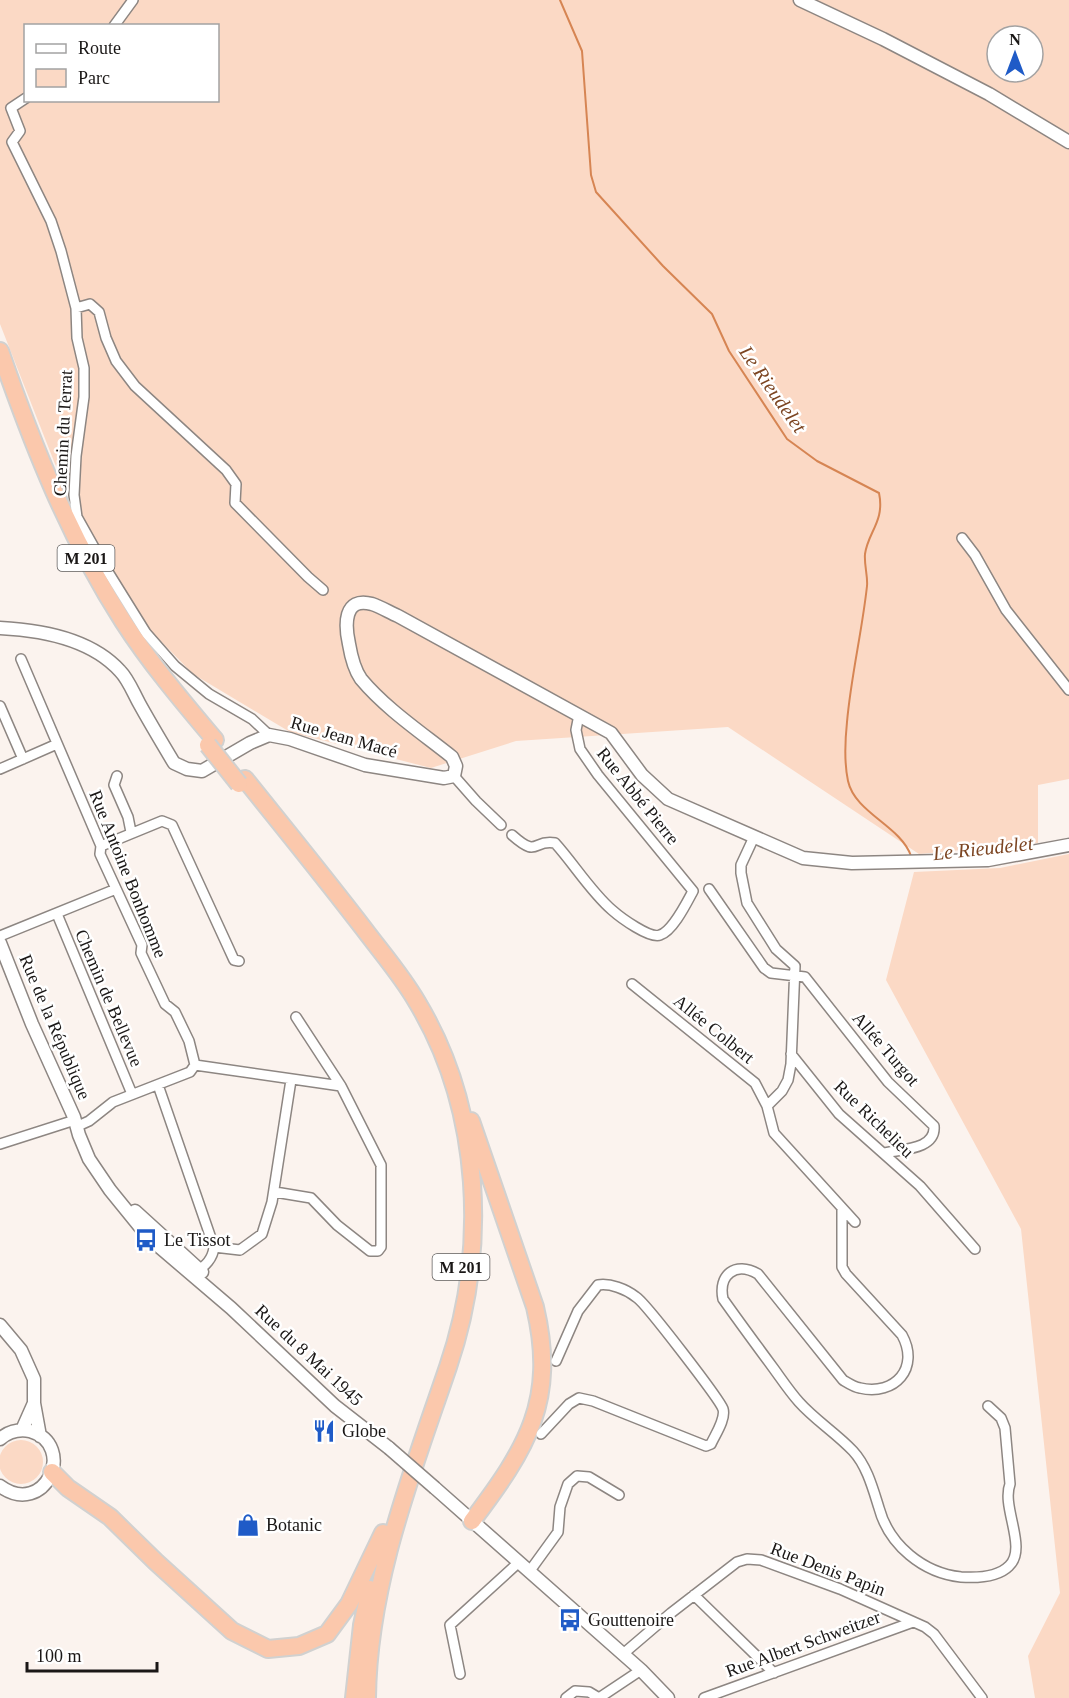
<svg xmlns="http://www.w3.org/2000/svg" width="1069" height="1698" font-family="'Times New Roman',serif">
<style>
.green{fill:#fbd9c5;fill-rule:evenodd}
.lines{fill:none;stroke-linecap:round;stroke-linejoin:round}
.stream{stroke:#d68553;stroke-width:2}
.street-casing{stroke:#8d8682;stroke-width:12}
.secondary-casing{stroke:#8d8682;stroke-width:15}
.highway-casing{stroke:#d1d1d0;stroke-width:20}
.street{stroke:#fff;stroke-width:9}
.secondary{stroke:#fff;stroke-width:12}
.highway{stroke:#fbc8ac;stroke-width:16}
.secondary-bridge-casing{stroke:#8d8682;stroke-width:15;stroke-linecap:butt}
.highway-bridge-casing{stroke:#d1d1d0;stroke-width:20;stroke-linecap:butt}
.secondary-bridge{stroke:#fff;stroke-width:12}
.highway-bridge{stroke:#fbc8ac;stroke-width:16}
.labels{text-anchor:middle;stroke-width:5;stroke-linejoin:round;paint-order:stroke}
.shield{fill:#fff;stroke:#5f5d5c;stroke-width:1.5}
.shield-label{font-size:16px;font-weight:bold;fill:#1a1716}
.street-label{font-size:18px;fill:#1a1716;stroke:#fff}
.poi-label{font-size:18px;fill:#1a1716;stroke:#fff;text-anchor:start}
.water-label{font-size:20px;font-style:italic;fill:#7c4522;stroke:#fff}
</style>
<rect width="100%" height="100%" fill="#fbf3ee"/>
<path class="green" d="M0,0H1069V779L1038,785V843L919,854L728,727L516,741L431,768L290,732L193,674L151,631L103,555L55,464L0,324ZM26,26H218V100H26ZM997,36H1033V72H997Z
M1069,854V1698H1035L1028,1656L1060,1593L1021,1229L886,980L914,872L1000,868Z
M-1 1462a22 22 0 1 1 44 0a22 22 0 1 1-44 0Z"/>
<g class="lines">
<path class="stream" d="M560,0L582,51L591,175L596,192L663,266L712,314L729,351L787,439L817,461L879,493C885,521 868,532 865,554C864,565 868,576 867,586C862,632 851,676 847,722C845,741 844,762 848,781C855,813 901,826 911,856
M1016,861L1040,856
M915,867H939"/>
<g class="street-casing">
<path id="street" d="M114,26L133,0
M26,98L11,108L20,131L12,142L51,221L61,251L76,308L77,338L84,368V397L76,456L74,495L77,517L105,567L146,633L175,666L209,694L252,719L269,735
M76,308L90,304L99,312L106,338L116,361L135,386L226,470L236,484L235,503L308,577L323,590
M962,538L975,555L1006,610L1069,690
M21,659L101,846L100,854L142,945L141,953L165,1004L175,1012L189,1041L195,1065
M0,706L23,759
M0,769L57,744
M117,776L114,785L128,817L131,832
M454,776L476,801L501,825
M512,835C539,859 532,839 555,843C574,864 591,892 612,910C621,918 650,939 660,935C673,931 687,902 693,891L598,775L580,749L576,730L579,715
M754,837L741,865V873L747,903L776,949L795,966L791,1064L788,1080L782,1091L767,1106
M101,846L162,821L172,825L229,949L234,960L239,961
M709,889L764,968L771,973L805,977L888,1082L934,1126C936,1150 901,1149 884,1153
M57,914L132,1094
M0,936L116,889
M632,984L755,1083L767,1106L774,1133L855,1222
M791,1054L839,1114L920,1186L975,1249
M158,1085L214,1247
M78,1126L89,1121L113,1102L190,1072L195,1065L341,1086
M0,1144L75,1120
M275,1192L311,1198L337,1225L370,1251H378L381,1247V1165L341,1086L296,1017
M842,1208V1267L846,1274L902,1335C920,1368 895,1396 860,1388C854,1387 848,1383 843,1380L758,1274C735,1261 718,1275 723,1299C740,1323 757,1346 774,1369C782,1380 790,1392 799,1402C815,1420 836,1433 853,1451C867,1466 873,1489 879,1508C889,1545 923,1573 961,1577C976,1578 998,1577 1009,1566C1028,1548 1001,1507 1010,1484L1005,1428L1001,1418L988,1406
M195,1272C205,1267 213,1258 214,1247L240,1250L262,1234L272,1202L291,1080
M541,1434L569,1404L579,1398L593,1401L706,1446L711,1444C715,1435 726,1419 723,1409C720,1400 645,1302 636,1297C626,1289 610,1283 598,1285L578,1311L556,1361
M529,1572L558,1532L560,1507L568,1484L577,1476L589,1477L619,1495
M694,1595L774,1673
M623,1654L671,1613L737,1562L747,1559L761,1560L840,1589L925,1627L934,1634L982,1698
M460,1674L450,1625L518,1563
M566,1698L575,1691L589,1692L599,1698
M599,1698L641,1670
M704,1698L913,1622"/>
</g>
<g class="secondary-casing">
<path id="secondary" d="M800,0L883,39L989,94L1069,142
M0,628C41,630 91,639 120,671C128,679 133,692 139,703C150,723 162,743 174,763L187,769L202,771L250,743L269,735L290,739L365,765L444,778L454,776L456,766L452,757C422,733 386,709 361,679C354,669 351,656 349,644C345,626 343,596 372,604C381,607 389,612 398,616L611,733L642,775L668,799L803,858L852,863L988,860L1069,845
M0,943L32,1024L74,1117L79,1135L89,1159L110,1190L149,1238L231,1308L335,1406L389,1448
M135,1211L202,1272
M0,1325L21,1350L34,1379V1403L40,1436
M22,1430L34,1403
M0,1439C8,1432 19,1429 30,1431C78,1445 45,1519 0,1486
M435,1488L641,1670L668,1698"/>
</g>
<g class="highway-casing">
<path id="highway" d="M0,351C33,446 69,537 123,621C150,663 183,702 215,740
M245,779C285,829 325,878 364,929C382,953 402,976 417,1002C482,1110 488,1250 448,1367C412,1473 368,1584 367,1698
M471,1121L535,1307C557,1401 527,1448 472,1521
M52,1472L68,1488L110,1517L156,1562L232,1631L268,1649L299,1646L327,1634L349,1604L383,1533
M354,1698L362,1625L370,1589"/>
</g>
<use href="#street" class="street"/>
<use href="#secondary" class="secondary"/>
<use href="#highway" class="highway"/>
<g class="secondary-bridge-casing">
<path id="secondary-bridge" d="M389,1448L435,1488"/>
</g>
<g class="highway-bridge-casing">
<path id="highway-bridge" d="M208,745L239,784"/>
</g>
<use href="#secondary-bridge" class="secondary-bridge"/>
<use href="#highway-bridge" class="highway-bridge"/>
</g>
<defs>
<g id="bus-bare" transform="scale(1.8)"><path d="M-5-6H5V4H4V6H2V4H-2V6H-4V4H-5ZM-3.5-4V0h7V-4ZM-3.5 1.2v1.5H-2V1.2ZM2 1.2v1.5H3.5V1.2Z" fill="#1f5bc7" stroke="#fff" stroke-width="2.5" paint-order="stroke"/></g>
<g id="restaurant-bare" transform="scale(1.8)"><path d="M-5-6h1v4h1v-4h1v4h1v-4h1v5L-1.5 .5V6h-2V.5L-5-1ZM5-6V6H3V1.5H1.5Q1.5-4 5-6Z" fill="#1f5bc7" stroke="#fff" stroke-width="2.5" paint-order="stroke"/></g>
<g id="shop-bare" transform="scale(1.8)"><path d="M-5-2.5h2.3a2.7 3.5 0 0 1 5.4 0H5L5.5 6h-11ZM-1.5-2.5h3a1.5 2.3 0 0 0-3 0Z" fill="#1f5bc7" stroke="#fff" stroke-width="2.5" paint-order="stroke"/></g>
</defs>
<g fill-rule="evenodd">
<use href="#bus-bare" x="146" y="1240"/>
<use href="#restaurant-bare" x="324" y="1431"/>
<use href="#shop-bare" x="248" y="1525"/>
<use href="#bus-bare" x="570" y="1620"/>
</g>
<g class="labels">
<g class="shield">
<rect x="57.5" y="545" width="57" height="26" rx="4.5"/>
<rect x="432.5" y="1254" width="57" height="26" rx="4.5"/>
</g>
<g class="shield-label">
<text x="86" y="564">M 201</text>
<text x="461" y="1273">M 201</text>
</g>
<g class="street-label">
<text transform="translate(63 433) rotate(-87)" y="6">Chemin du Terrat</text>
<text transform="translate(344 737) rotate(16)" y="6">Rue Jean Macé</text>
<text transform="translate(638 796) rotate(51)" y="6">Rue Abbé Pierre</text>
<text transform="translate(128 874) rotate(68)" y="6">Rue Antoine Bonhomme</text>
<text transform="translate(109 998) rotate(67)" y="6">Chemin de Bellevue</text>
<text transform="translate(55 1027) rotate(67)" y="6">Rue de la République</text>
<text transform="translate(714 1029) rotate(39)" y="6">Allée Colbert</text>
<text transform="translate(886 1049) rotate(49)" y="6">Allée Turgot</text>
<text transform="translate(874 1119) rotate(44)" y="6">Rue Richelieu</text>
<text transform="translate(309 1355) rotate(43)" y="6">Rue du 8 Mai 1945</text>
<text transform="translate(828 1569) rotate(21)" y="6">Rue Denis Papin</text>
<text transform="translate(803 1644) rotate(-20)" y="6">Rue Albert Schweitzer</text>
</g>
<g class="poi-label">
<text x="164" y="1246">Le Tissot</text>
<text x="342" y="1437">Globe</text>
<text x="266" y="1531">Botanic</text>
<text x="588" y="1626">Gouttenoire</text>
</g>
<g class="water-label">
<text transform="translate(773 389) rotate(55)" y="7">Le Rieudelet</text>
<text transform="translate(983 848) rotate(-6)" y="7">Le Rieudelet</text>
</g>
</g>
<rect x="24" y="24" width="195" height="78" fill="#ffffff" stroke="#a3a2a2" stroke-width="1.5"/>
<rect x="36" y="44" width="30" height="9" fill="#ffffff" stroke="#a3a2a2" stroke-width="1.5"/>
<text x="78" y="54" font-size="18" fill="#1a1716">Route</text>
<rect x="36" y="69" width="30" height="18" fill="#fbd9c5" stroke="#a3a2a2" stroke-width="1.5"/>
<text x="78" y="84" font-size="18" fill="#1a1716">Parc</text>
<g transform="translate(1015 54)"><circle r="28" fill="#ffffff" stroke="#a3a2a2" stroke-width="1.5"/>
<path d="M0-4.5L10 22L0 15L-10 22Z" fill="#1f5bc7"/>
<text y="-9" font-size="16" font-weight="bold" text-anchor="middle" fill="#1a1716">N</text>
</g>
<path d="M27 1662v9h130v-9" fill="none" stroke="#1a1716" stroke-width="3"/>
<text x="36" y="1662" font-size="18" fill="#1a1716" stroke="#ffffff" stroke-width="4.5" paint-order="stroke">100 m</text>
</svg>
